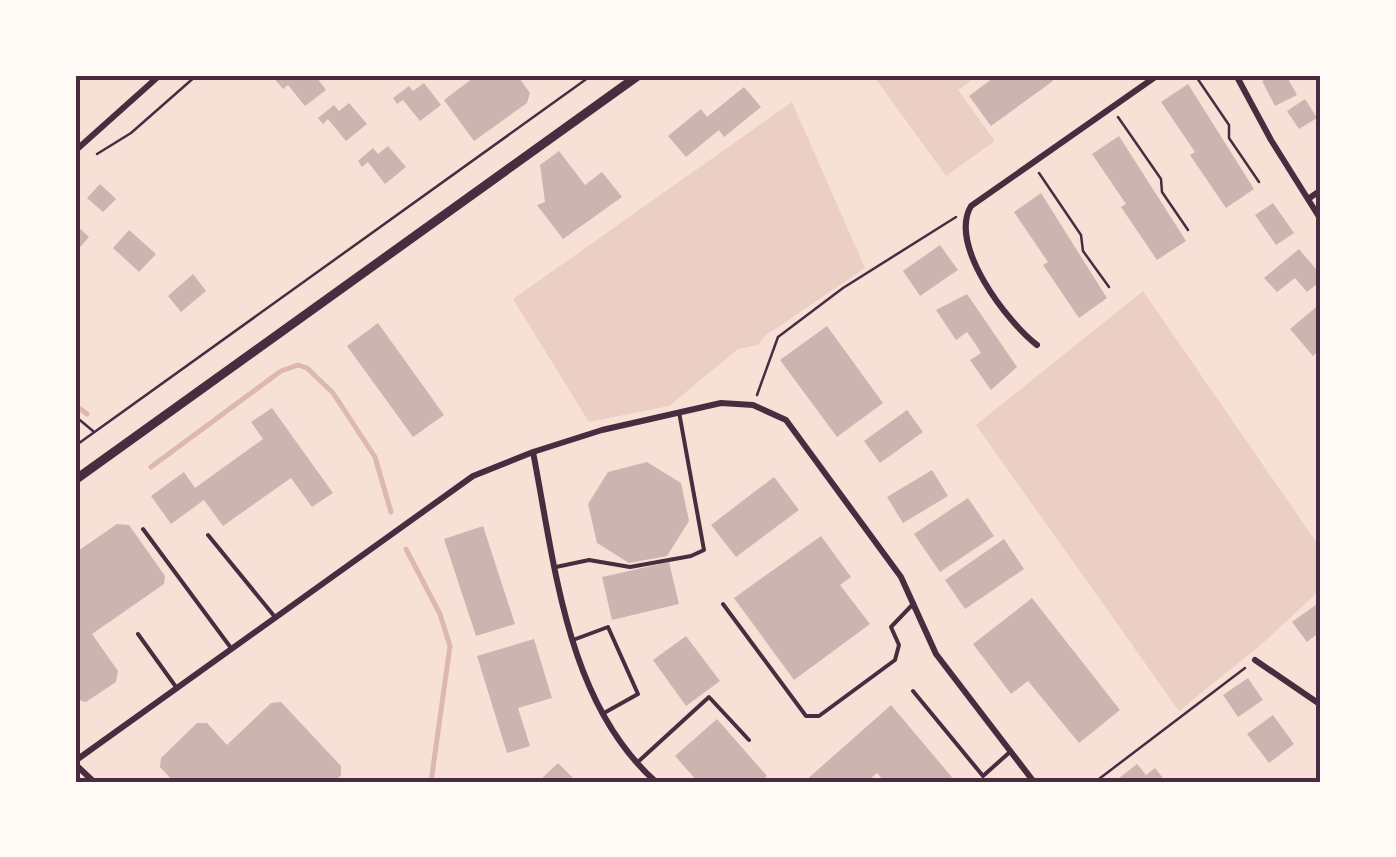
<svg xmlns="http://www.w3.org/2000/svg" width="1396" height="857" font-family="Manrope,sans-serif">
<style>
.green{fill:#ebcfc5}
.lines{fill:none;stroke-linecap:round;stroke-linejoin:round}
.stream{stroke:#dcb8b0;stroke-width:5}
.building{fill:#ccb4b1}
.path{stroke:#4a2c40;stroke-width:2.5}
.service{stroke:#4a2c40;stroke-width:4}
.minor{stroke:#4a2c40;stroke-width:6}
.secondary{stroke:#4a2c40;stroke-width:9}
.neatline{fill:none;stroke:#4a2c40;stroke-width:4}
</style>
<rect width="100%" height="100%" fill="#f7e1d7"/>
<path class="green" d="M873,75H979L958,90L995,141L946,176Z
M792,102L865,268L765,336L758,345L738,349L669,406L589,422L513,299Z
M1143,291L1321,549V589L1263,643L1179,711L976,425Z"/>
<g class="lines">
<path class="stream" d="M75,405L87,414
M151,467L281,371L298,365L307,368L333,393L375,457L391,512
M406,549L440,614L450,646L431,782"/>
</g>
<path class="building" d="M279,75H315L326,90L305,106L288,85L283,89L274,78Z
M477,75H517L530,93L527,103L474,141L444,100Z
M997,75H1048L1053,81L991,126L969,96Z
M1274,75H1286L1297,95L1275,106L1262,81Z
M424,83L441,105L420,121L403,100L397,104L393,98L409,86L413,91Z
M1188,84L1254,189L1226,208L1190,155L1195,152L1161,102Z
M744,87L761,107L724,137L719,130L686,157L668,136L701,109L707,117Z
M1305,99L1317,118L1299,129L1287,111Z
M349,103L367,124L346,141L328,119L323,124L318,118L334,105L339,111Z
M1119,136L1186,241L1157,260L1121,207L1126,204L1092,154Z
M388,146L406,167L385,184L368,162L362,167L358,161L373,148L378,154Z
M559,151L585,185L602,172L622,197L563,239L537,205L545,202L540,165Z
M100,184L116,199L103,212L87,198Z
M1041,193L1107,298L1079,318L1043,265L1048,262L1014,212Z
M1273,203L1294,233L1276,245L1255,215Z
M75,224L89,237L75,253Z
M129,230L156,254L139,272L113,248Z
M940,245L958,270L920,296L903,271Z
M1299,249L1321,275V281L1307,292L1295,278L1277,292L1264,278Z
M193,274L206,291L181,312L168,296Z
M967,294L1017,367L991,390L970,360L981,353L974,342L967,332L956,340L936,310Z
M1321,303V349L1313,356L1290,329Z
M378,323L444,415L413,437L347,346Z
M827,326L883,403L837,437L780,360Z
M272,408L333,493L312,507L291,478L223,526L204,500L171,524L151,496L184,472L195,488L263,439L251,422Z
M907,410L923,432L880,463L864,441Z
M647,462L681,483L689,521L667,556L629,563L597,543L588,504L608,472Z
M932,470L948,496L903,523L887,497Z
M774,477L799,510L736,557L711,525Z
M968,498L994,536L940,572L914,534Z
M117,524L129,525L165,576L164,584L92,634L118,671L116,682L86,702L75,699V553Z
M483,526L515,624L476,636L444,539Z
M821,536L851,577L840,585L870,624L794,680L734,598Z
M1004,539L1024,569L965,609L945,580Z
M669,562L679,604L612,620L602,577Z
M1032,598L1120,710L1079,743L1028,681L1011,694L973,644Z
M1317,604L1321,609V631L1307,642L1292,622Z
M686,636L720,681L686,706L653,660Z
M534,639L552,698L518,708L530,746L507,753L477,656Z
M1248,678L1263,700L1238,717L1223,695Z
M281,702L341,766V775L334,782H174L160,767L161,758L197,723H207L227,745L271,703Z
M891,705L956,782H885L877,773L866,782H804Z
M1273,715L1294,744L1269,763L1247,734Z
M717,719L767,776L760,782H698L675,756Z
M558,763L577,782H538Z
M1137,764L1146,775L1155,768L1166,782H1114Z"/>
<g class="lines">
<path class="path" d="M1195,75L1229,125V138L1259,182
M1118,117L1161,179L1162,192L1188,230
M97,154L131,133L197,75
M1039,173L1081,235L1083,251L1109,287
M757,395L778,337L843,288L956,217
M75,416L93,431
M75,446L592,75
M1095,782L1245,668"/>
<path class="service" d="M143,529L231,648
M208,535L275,617
M556,567L589,560L630,567L691,556L704,550L679,412
M723,604L806,716H819L895,660L899,645L891,627L914,603
M138,634L176,687
M573,640L608,627L638,694L604,713
M913,691L983,776L1011,751
M640,760L709,697L749,740"/>
<path class="minor" d="M1236,75L1271,140L1321,220
M75,151L160,75
M1308,199L1321,190
M1037,345C1007,322 948,245 971,206L1158,75
M533,452C555,564 566,702 656,782
M1255,660L1321,705
M75,761L473,476L533,452L602,430L721,403L753,405L786,420L901,577L936,654L1034,782
M75,764L94,782"/>
<path class="secondary" d="M75,480L639,75"/>
</g>
<rect width="1396" height="857" fill="none" stroke="#fffaf5" stroke-width="155"/>
<rect x="78" y="78" width="1240" height="702" class="neatline"/>
</svg>
